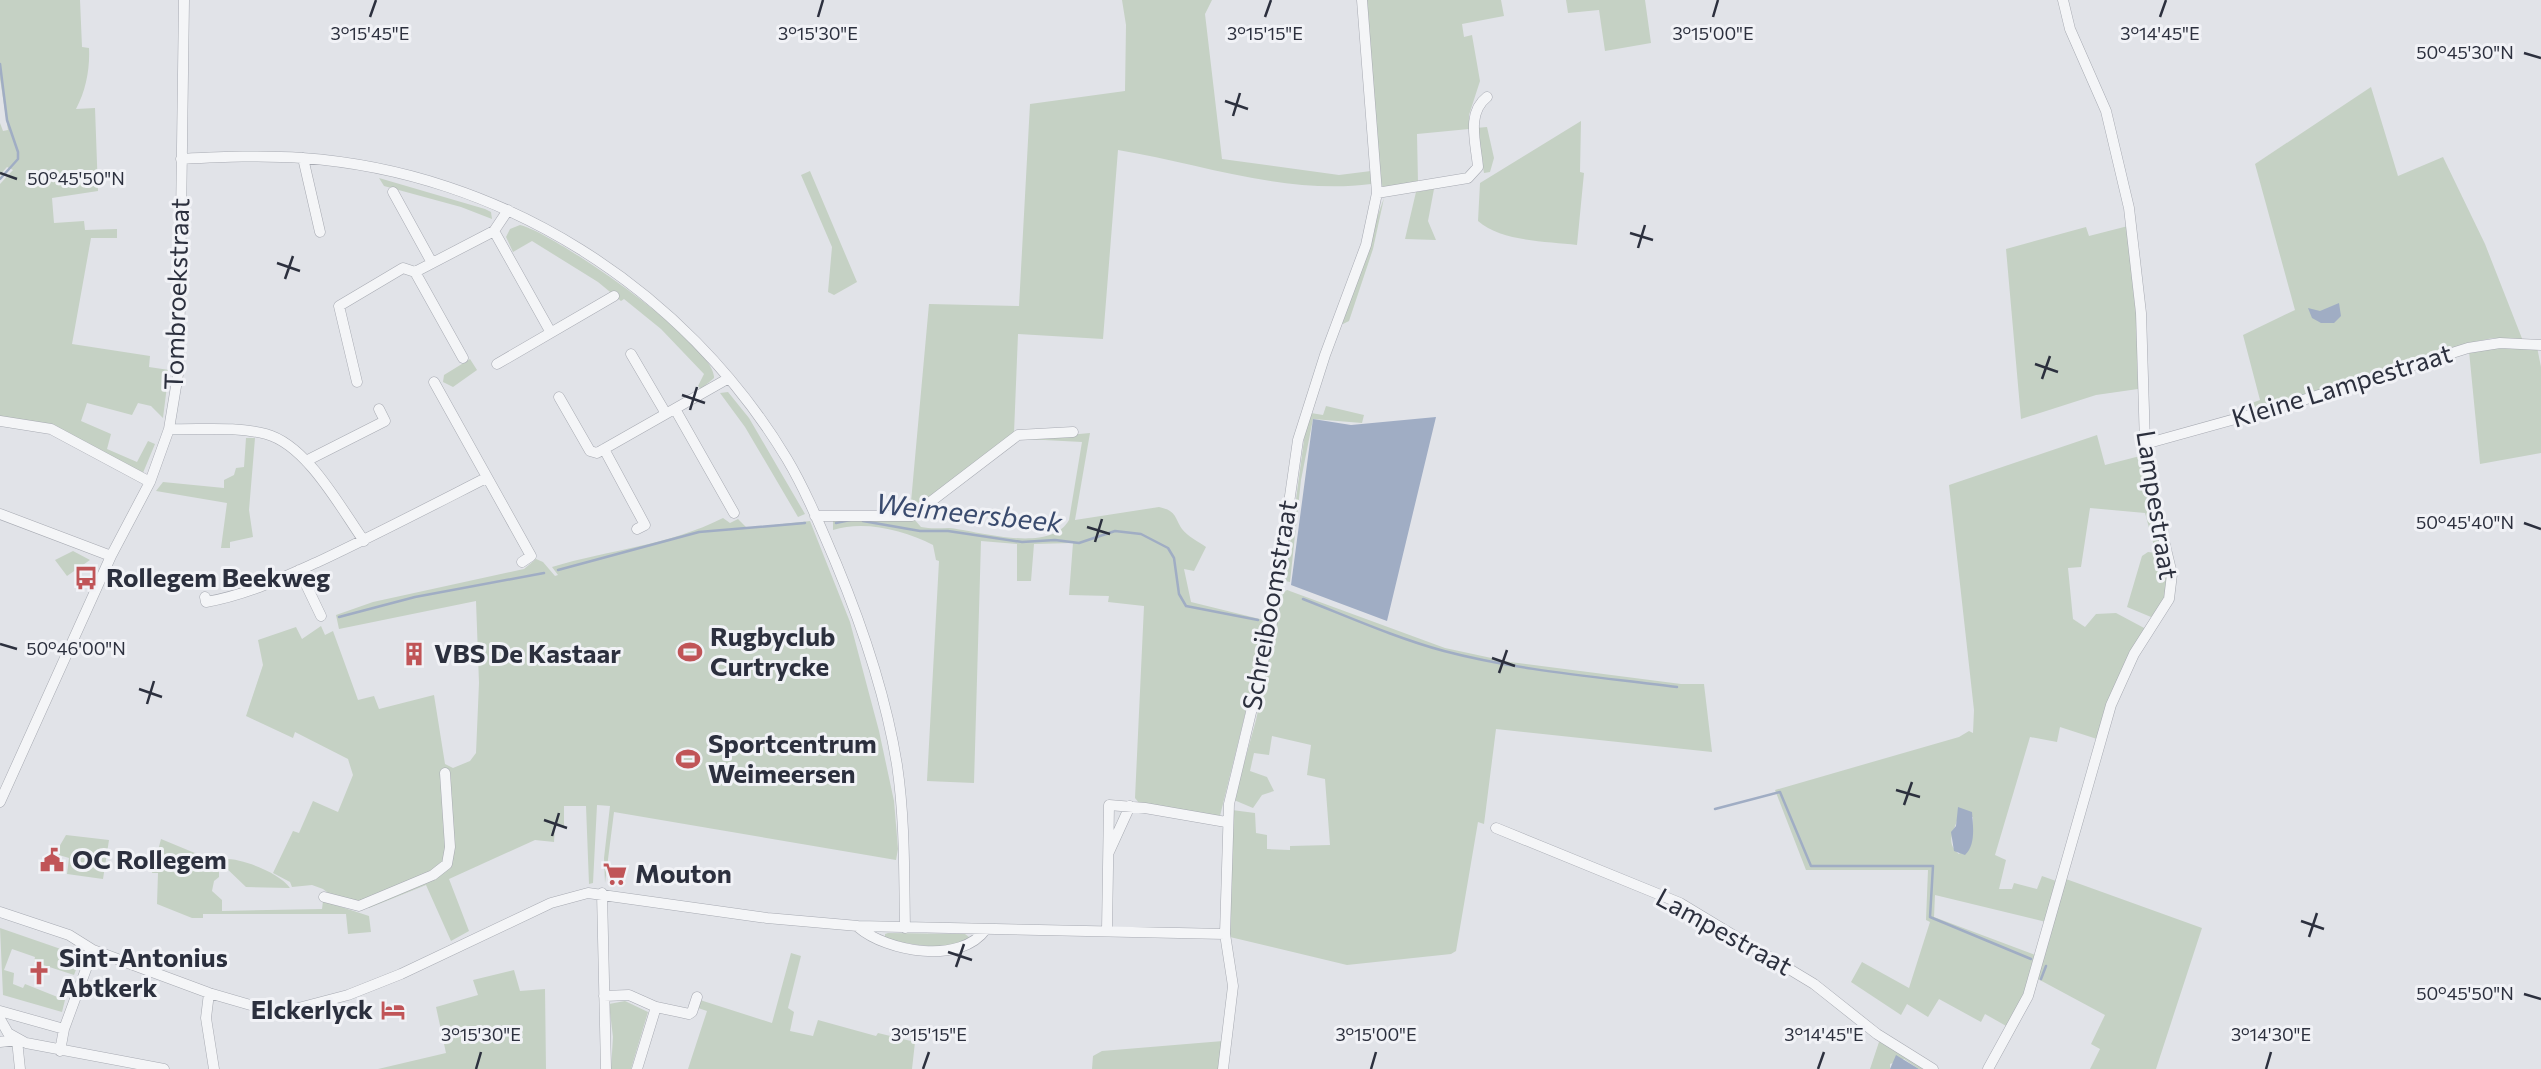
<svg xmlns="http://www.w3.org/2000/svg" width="2541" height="1069" font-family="Commissioner,sans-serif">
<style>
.green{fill:#c5d1c4;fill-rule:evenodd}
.water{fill:#a0adc4}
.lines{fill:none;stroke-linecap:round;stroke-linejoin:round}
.stream{stroke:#a0adc4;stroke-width:2.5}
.minor-casing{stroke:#a7aab2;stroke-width:11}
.minor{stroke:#f4f5f7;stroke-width:10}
.ticks{fill:none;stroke:#2c303e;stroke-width:2.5}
.labels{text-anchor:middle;stroke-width:6;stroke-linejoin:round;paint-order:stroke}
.street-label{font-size:26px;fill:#2c303e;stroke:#f1f2f6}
.poi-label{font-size:26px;font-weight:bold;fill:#2c303e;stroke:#f1f2f6;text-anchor:start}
.water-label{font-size:28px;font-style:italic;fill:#3a4b6e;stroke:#f1f2f6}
.ticks-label{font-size:18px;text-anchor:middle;fill:#2c303e;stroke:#f1f2f6;stroke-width:6;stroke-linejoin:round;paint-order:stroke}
</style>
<rect width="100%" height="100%" fill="#e1e3e8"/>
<path class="green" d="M0,0H80L82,47L89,48C90,69 86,90 76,109L95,108L98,191L52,198L54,223L84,221L85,230L117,229V238H91L72,344L150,356L149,367L169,370L163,418L151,406L138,403L132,415L87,403L81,421L111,434L107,449L137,462L148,441L155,444L140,480L54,434L0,417V184L13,170L7,167L0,175V123L3,131L8,130L0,79Z
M1122,0H1212L1205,14L1222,159L1339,175L1371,171V184C1287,195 1201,164 1118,150L1103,339L1018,334L1014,433L910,513L929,304L1019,306L1030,104L1125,91L1126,25Z
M1367,0H1501L1504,16L1462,24L1464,37L1472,35L1480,81L1469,115V129L1417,134L1418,183L1383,187L1381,184Z
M1566,0H1645L1651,43L1605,51L1599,10L1568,13Z
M2371,87L2398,176L2443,157L2485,244L2523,341L2493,338L2478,341L2381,373L2252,411L2249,404L2260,400L2243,335L2295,310L2255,164Z
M1581,121L1580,172L1584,173L1577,245C1547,241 1502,242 1478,221L1480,183Z
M1487,127L1494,158L1490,172L1484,173L1476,128Z
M810,171L857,282L834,295L828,292L832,247L801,175Z
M379,178L485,209L491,212L492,219L461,207L384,186Z
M1434,189L1428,221L1436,240L1405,239L1416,192Z
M1384,198L1373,249L1349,321L1343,324L1340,322Z
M520,225C553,232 718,346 714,378L701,389L698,386L704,374L661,329L624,299L621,301L598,282L532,241L513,252L506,237L510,229Z
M2128,226L2137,324L2138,389L2096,395L2021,419L2006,249L2086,227L2089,236Z
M2537,347L2541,367V453L2480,464L2469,351L2477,348Z
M470,359L477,370L453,387L443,382L444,375Z
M728,392L749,418L805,514L798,517L745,427L720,393Z
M1326,406L1364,415L1362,423L1313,419L1301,480L1290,582L1285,581L1306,425L1311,413L1323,415Z
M1090,433L1075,520L1159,507C1177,511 1174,517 1182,529C1187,536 1199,542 1206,547L1194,571L1184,569L1191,602L1268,621L1220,816L1139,803L1135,798L1144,606L1108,602L1109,596L1069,595L1073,543L1034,544L1031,581H1017V544L981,541L974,783L927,781L939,561L936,560L933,545C904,530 864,520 833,530V519H914L921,527C931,529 939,528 949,528C979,531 1050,554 1069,520L1082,442L1025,439Z
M2097,435L2105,465L2140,456L2168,584L2163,602L2151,617L2127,607L2142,556L2148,552L2156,553L2145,513L2090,508L2081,567L2068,568L2073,619L2085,627L2096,614L2116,613L2146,629L2097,739L2060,727L2057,742L2030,737L1995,855L2006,860L1999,889H2012L2014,883L2037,889L2042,876L2056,881L2046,922L1935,895L1934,917L2038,956L2027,990L2008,1027L1985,1014L1981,1022L1939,999L1928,1017L1907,1004L1901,1015L1851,982L1862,962L1909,988L1930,922L1926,920L1928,870H1806L1775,790L1959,737L1969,731L1973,733L1974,710L1949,485ZM1958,817H1973L1972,835L1959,854C1944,842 1955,831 1958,817Z
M246,438H255L249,510L253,537L230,542V548H221L227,503L156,491L163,482L224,488V480L234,475L236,468L244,467Z
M723,518L730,523L738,519L747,528L810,521L850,622L879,731L894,801L898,849L896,860L614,812L605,883L604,858L610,806L597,805L593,883L589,884L586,806H564V826H555L554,842L535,840L449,879L469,931L451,941L426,885L369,908L333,897L323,889L312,885L292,887L290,882L273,873L293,831L299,833L313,801L338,812L353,775L348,759L295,732L293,738L246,716L263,665L258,640L296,627L302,639L321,626L325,635L333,631L358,700L374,696L379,709L434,695L445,764L453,768L470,761L476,753L479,683L476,601L339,629L336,615L373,602L524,569L536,559L543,562L555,576L558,575L552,567C608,550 670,545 723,518Z
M73,551L90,560L67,576L55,560Z
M1287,590L1445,648L1510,662L1681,684H1704L1712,752L1496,729L1484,824L1478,822L1456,951L1451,954L1347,965L1230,937L1232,810L1255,813L1256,833L1267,835V849L1290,850V846L1330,845L1325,779L1307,775L1311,745L1272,736L1269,755L1254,753L1250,771L1267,777L1274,791L1262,795L1253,808L1234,800L1256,720L1283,593Z
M66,835L109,840L103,879L67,874L69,858L59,855V847Z
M161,839L219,863V877L214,881L212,891L222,900V911L322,909L323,901L369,916L371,932L348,934L346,914H203V918H192L157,904L158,873H152Z
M221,859C239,857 279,872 290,888L246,887L222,864Z
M2066,879L2202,928L2156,1069H2090L2100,1049L2091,1044L2105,1015L2038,979Z
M0,928L81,956L74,975L34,962L35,957L12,949L4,970L14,973L13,984L23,988L25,984L65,1000L62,1012L3,995Z
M888,933L965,934L969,937V941C939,950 915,946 885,938V934Z
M791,953L801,956L788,1008L794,1012L790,1031L813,1036L818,1020L876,1036L878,1033L915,1042L912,1069H688L707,1011L698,1008L700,1000L772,1023Z
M514,970L520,991L545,989L546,1069H378L446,1053L436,1007L478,995L473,980Z
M625,1001L648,1012L631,1069H611L613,1037L609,1004Z
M1880,1039L1927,1069H1919L1904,1059L1890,1064V1069H1870Z
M1223,1041L1219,1069H1092L1093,1056L1102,1051Z"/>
<path class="water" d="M2339,303L2341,316L2334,323H2321L2312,318L2308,308L2320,311Z
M1436,417L1387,621L1291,585L1313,419L1351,425Z
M1958,807L1972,812C1973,826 1976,845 1965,855L1954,851L1951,832L1956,826Z
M1896,1055L1919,1069H1890Z"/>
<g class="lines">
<path class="stream" d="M0,64L7,120L18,152V159L0,179
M863,521L920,531H948L1022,542L1055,540L1079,543L1115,531L1141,534L1168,548L1174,558L1179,594L1186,606L1258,620
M836,523L850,520
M558,570L699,532L805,523
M1303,599C1349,617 1396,638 1444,651C1520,671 1600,677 1677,687
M339,617L415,597L544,573
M1715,809L1780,792L1811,866H1933L1930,917L2031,959
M2041,979L2046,966"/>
<g class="minor-casing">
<path id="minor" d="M303,158L320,232
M181,159C222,157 262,155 302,158C502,172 684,288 787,459C806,491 821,528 836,563C863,628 886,696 897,765C905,819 904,874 905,928
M393,192L431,261
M1377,193L1468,178L1478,167C1476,143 1466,113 1487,97
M494,231L550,331
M631,354L665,412
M463,358L415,272L494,231L508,210
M497,364L614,296
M357,382L339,306L403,268L415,272
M434,382L531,556L522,562
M559,397L590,451L597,453L729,378
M675,409L734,513
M0,421L51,429L150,482
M169,429C200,430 236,426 266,434C307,445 340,507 364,541
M2145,444L2300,401L2468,348L2500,343L2541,345
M604,449L645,525L637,529
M306,461L385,421L379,409
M0,514L111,556
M815,516H912L1018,435L1073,432
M299,570L321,616
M205,597L206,602C247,595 284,577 322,560C377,534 431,506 486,478
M0,802L111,556L150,482L169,429L179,368L184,0
M1496,828L1680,903L1814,984L1877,1034L1933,1069
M1109,852L1130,806
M602,893L606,1069
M324,897L359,906L433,875L447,864L450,847L445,773
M0,912L69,935L93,950L209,993L271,1011H287L348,995L401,974L551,903L588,893L767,918L858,926L1225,934
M858,927C887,952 961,965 986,929
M1107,930L1109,805L1145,808L1226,822
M209,993L206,1018L214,1069
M604,996L629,995L656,1007L637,1069
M656,1007L689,1014L692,1012L697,997
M0,1011L64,1029
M0,1019L8,1033L26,1043L164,1069
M17,1040L20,1069
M0,1042L17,1040
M60,1051L64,1029L93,950
M1223,1069L1233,986L1225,934L1229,804L1271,629L1298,440L1325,355L1366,245L1377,193L1362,0
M1988,1069L2028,996L2111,705L2134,654L2169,599L2172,574L2151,487L2145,444L2141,313L2129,208L2106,111L2070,29L2063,0"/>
</g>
<use href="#minor" class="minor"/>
</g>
<path class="ticks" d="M370,17L376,0M818,17L823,0M1265,17L1271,0M1713,17L1718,0M2160,17L2166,0M2524,53L2541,58M1225,101L1248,109M1233,116L1240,93M0,173L17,179M1630,233L1653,240M1638,248L1645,225M277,263L300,271M285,279L293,256M2035,364L2058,372M2042,379L2050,356M682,395L705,403M690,410L697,387M2524,523L2541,529M1087,527L1110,534M1095,542L1102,519M0,644L17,649M1492,658L1515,666M1499,673L1507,650M139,689L162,697M147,704L154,681M1896,790L1920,797M1904,805L1912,782M544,820L567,828M552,836L559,813M2301,921L2324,929M2309,937L2317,913M948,952L972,960M956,967L964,944M2524,994L2541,999M476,1069L481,1052M923,1069L929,1052M1371,1069L1376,1052M1818,1069L1824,1052M2266,1069L2271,1052"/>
<defs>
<g id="bus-bare" transform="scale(1.89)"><path d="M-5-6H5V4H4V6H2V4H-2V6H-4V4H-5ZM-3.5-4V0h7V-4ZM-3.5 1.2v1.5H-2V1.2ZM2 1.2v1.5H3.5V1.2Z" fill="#c05457" stroke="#f1f2f6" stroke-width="2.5" paint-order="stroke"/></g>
<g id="stadium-bare" transform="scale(1.89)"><path d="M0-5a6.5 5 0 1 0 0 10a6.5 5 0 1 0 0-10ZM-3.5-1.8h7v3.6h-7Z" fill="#c05457" stroke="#f1f2f6" stroke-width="2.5" paint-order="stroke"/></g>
<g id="building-bare" transform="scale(1.89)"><path d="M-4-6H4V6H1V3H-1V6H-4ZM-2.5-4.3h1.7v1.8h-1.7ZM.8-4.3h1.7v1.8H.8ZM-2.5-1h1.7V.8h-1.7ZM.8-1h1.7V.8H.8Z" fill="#c05457" stroke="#f1f2f6" stroke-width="2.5" paint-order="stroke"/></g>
<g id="civic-bare" transform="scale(1.89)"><path d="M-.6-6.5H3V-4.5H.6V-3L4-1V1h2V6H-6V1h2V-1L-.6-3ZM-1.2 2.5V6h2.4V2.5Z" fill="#c05457" stroke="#f1f2f6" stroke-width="2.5" paint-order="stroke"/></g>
<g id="supermarket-bare" transform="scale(1.89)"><path d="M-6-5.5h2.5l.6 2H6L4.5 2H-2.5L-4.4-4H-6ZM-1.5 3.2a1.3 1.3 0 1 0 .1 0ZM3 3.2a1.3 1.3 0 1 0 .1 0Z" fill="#c05457" stroke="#f1f2f6" stroke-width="2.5" paint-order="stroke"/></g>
<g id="church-bare" transform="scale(1.89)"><path d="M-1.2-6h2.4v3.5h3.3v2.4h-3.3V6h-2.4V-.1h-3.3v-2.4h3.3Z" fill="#c05457" stroke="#f1f2f6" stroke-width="2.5" paint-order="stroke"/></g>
<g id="hotel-bare" transform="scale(1.89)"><path d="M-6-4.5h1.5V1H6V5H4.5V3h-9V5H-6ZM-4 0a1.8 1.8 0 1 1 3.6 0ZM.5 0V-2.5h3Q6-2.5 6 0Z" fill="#c05457" stroke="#f1f2f6" stroke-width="2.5" paint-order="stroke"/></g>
</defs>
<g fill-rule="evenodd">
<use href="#bus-bare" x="86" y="578"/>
<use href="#stadium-bare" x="690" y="652"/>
<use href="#building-bare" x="414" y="654"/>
<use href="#stadium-bare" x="688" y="759"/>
<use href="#civic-bare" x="52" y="860"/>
<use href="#supermarket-bare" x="615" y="874"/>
<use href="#church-bare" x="39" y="973"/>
<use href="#hotel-bare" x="393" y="1010"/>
</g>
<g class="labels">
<g class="street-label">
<text transform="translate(177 294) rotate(-88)" y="9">Tombroekstraat</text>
<text transform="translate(2342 386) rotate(-17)" y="9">Kleine Lampestraat</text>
<text transform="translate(2157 505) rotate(81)" y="9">Lampestraat</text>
<text transform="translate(1270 605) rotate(-80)" y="9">Schreiboomstraat</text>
<text transform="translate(1724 932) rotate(29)" y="9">Lampestraat</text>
</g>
<g class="poi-label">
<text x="106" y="587">Rollegem Beekweg</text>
<text x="710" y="646">Rugbyclub<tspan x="710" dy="30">Curtrycke</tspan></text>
<text x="434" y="663">VBS De Kastaar</text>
<text x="708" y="753">Sportcentrum<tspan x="708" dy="30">Weimeersen</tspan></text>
<text x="72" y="869">OC Rollegem</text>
<text x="635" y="883">Mouton</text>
<text x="59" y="967">Sint-Antonius<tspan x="59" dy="30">Abtkerk</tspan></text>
<text x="373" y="1019" text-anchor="end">Elckerlyck</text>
</g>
<g class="water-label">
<text transform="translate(969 513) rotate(6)" y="10">Weimeersbeek</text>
</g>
</g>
<g class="ticks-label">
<text x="370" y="40">3°15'45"E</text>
<text x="818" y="40">3°15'30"E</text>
<text x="1265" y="40">3°15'15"E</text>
<text x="1713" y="40">3°15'00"E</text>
<text x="2160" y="40">3°14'45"E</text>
<text x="2465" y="59">50°45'30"N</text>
<text x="76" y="185">50°45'50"N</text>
<text x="2465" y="529">50°45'40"N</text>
<text x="76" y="655">50°46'00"N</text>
<text x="2465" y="1000">50°45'50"N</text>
<text x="481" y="1041">3°15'30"E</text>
<text x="929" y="1041">3°15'15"E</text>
<text x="1376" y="1041">3°15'00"E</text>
<text x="1824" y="1041">3°14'45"E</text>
<text x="2271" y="1041">3°14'30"E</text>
</g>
</svg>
